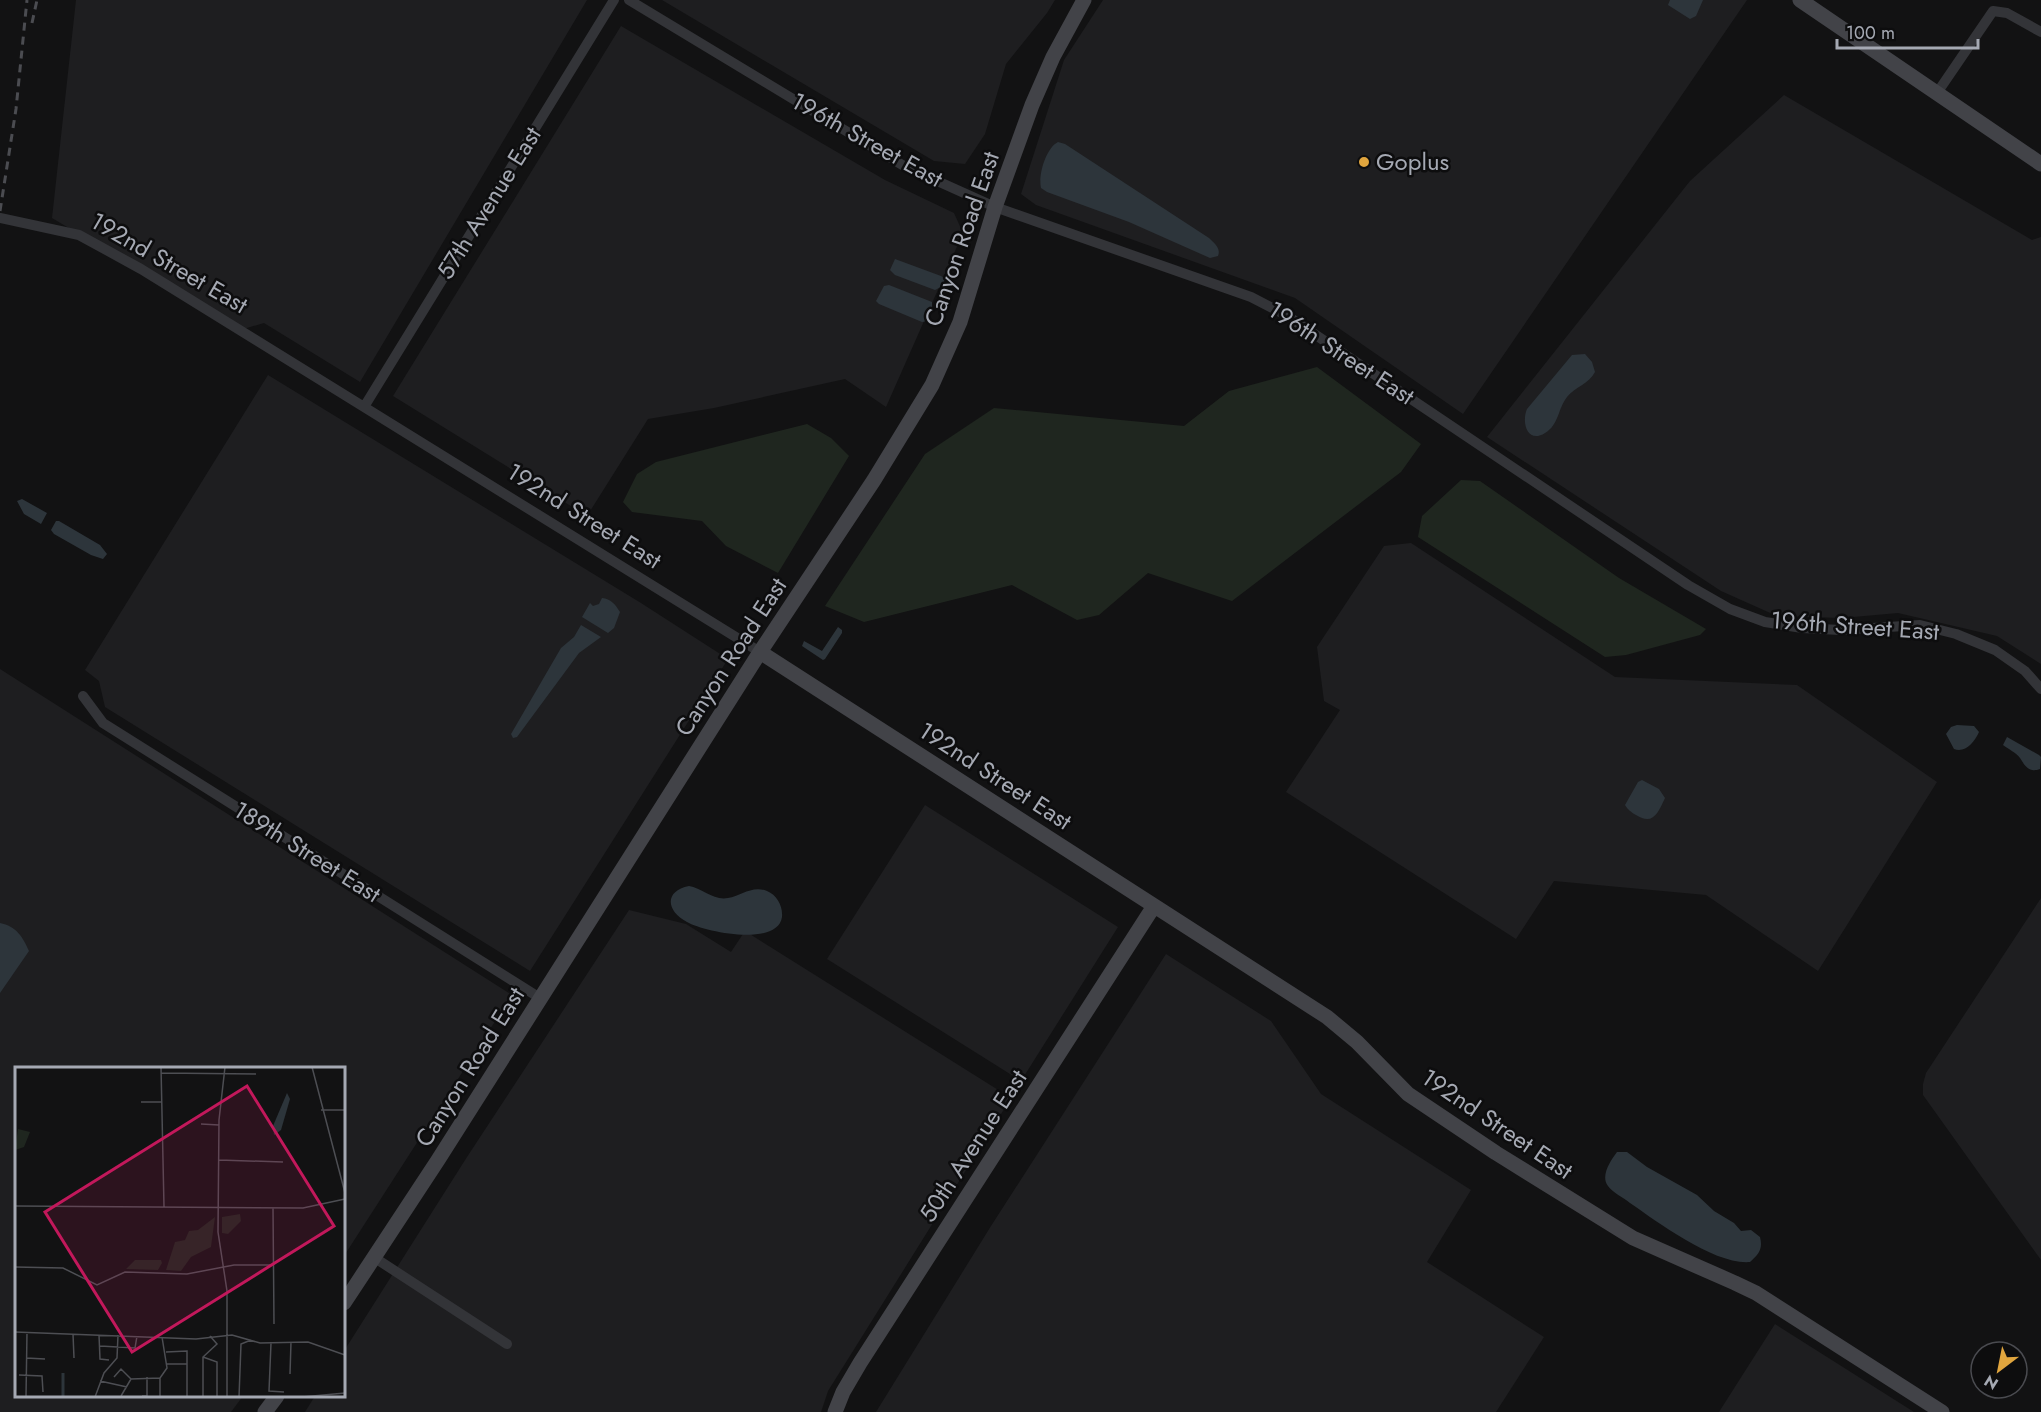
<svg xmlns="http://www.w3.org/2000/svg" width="2041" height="1412" font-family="Jost,sans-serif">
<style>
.built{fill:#1e1e20}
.green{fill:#1f261f}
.water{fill:#2d353b}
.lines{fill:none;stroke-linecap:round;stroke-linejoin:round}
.street{stroke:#333438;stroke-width:10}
.secondary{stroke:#424348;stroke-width:15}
.rail{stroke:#4b4c51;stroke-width:3;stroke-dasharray:8 6;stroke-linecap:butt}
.poi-dot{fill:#e0a53e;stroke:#0d0d0e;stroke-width:2}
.labels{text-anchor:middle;stroke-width:5;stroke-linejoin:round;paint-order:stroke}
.street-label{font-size:24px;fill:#a5a9b3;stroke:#0d0d0e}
.poi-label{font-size:24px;fill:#a5a9b3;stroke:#0d0d0e;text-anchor:start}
.inset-river{fill:none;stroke:#2d353b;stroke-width:3}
.inset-road{fill:none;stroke:#4d4e53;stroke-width:1.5}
.view{fill:#c2185b;fill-opacity:0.15;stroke:#c2185b;stroke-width:3}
.inset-edge{fill:none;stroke:#a5a9b3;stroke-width:3}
</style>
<rect width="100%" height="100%" fill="#121213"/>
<path class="built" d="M76,0H587L360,382L264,323L240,330L52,218Z
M662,0H1055L1047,13L1006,64L985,134L965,164L934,161Z
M1103,0H1747L1463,414L1295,298L1036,205L1021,194L1064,60Z
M621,26L885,180L954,213L963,233L886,407L845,379L714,408L648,419L587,516L393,396Z
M1784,95L2032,240L2041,237V664L1997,636L1898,613L1842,618L1777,616L1721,591L1487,437L1690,181Z
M268,375L641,603L728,659L530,971L105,707L99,681L85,670Z
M1411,543L1615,677L1797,685L1937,782L1818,971L1706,895L1554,881L1516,939L1286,792L1340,710L1324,701L1317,647L1384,546Z
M0,669L512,995L344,1256V1068H16V1396H243L231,1412H0Z
M925,805L1118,927L1021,1081L827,959Z
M2041,898V1260L1923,1095V1084L1926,1073Z
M629,910L686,924L731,952L745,931L1011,1098L828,1391L821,1412H305L315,1396H344V1351L467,1157Z
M1166,954L1271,1021L1321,1094L1471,1190L1427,1262L1544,1337L1496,1412H876L991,1226Z
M1775,1324L1914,1412H1719Z"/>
<path class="green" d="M1317,367L1421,444L1401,472L1232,601L1148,573L1099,615L1077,620L1012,585L864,622L825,606L925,454L994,408L1184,426L1229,391Z
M807,424L831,438L849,456L778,573L726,546L702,521L632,512L623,502L637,474L656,462Z
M1461,480L1480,481L1619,578L1706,629L1700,635L1626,655L1605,657L1418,537L1422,516Z"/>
<path class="water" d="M1670,0H1703L1696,16L1690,19L1668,5Z
M1058,142L1065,144L1209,238C1215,244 1221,248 1218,256L1210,258L1129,222L1047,192L1041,188C1038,175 1046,148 1058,142Z
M895,259L941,276L945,279C943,286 941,287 935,290L895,275L890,270Z
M889,285L932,302V306L927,321L922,322L879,304L876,301L884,286Z
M1585,354L1592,362L1595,372C1589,384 1575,387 1567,397C1558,408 1559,425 1545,433C1528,444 1521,423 1527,409L1572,355Z
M22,499L47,513L41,524L24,514L17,501Z
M56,521H59L100,545L107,554L103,559L91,555L54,534L51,530Z
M602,598C611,599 615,604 620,612L614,628L608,633L582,617L590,603L593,606L599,604Z
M581,625L601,637L579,653L517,737L513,738L511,734L561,648L574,637Z
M838,627L842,630V633L825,659L823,660L802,646L804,641L822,651Z
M1957,725L1974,726L1979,732C1974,743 1965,753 1954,749L1946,734L1951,727Z
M2007,737L2039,755L2041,757L2040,769C2029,773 2025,766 2020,758C2017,753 2008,749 2003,745Z
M1642,780L1659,789L1665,798C1658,813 1653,826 1636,815C1631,812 1628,810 1625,805L1638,782Z
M689,886C702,888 714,901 728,898C741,896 752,885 767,891C777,895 783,906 782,917C778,947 704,932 687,922C666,911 664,891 689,886Z
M0,923C16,926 23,937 29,951L0,993Z
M1617,1152H1627L1647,1167L1697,1195L1714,1211L1734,1223L1741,1231L1751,1230L1760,1237C1763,1249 1759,1254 1750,1262C1715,1265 1659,1223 1630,1203C1624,1198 1612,1192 1608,1186C1600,1176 1611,1160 1617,1152Z"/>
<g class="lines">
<path class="street" d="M629,0L904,166L995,207L1251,297L1286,315L1688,585L1730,609L1765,622L1802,628L1840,630L1920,625L1956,634L1995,650L2025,671L2041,689
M1937,93L1993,11L2007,13L2041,32
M0,218L79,235L141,269L760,652
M364,407L614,0
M83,696L103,723L540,998
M375,1258L507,1344"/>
<path class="secondary" d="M1800,0L2041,164
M760,652L1327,1017L1357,1042L1408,1094L1496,1153L1633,1238L1735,1283L1756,1293L1942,1412
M344,1303L438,1160L760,652L874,480L932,385L960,322L995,207L1032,105L1053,57L1084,0
M265,1412L277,1396
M835,1412L843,1392L860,1363L1154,906"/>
<path class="rail" d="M32,23L37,0
M0,211L16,109L27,0"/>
</g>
<circle class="poi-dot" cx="1364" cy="162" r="6"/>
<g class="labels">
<g class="street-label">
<text transform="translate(867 140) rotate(29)" y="8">196th Street East</text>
<text transform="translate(489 203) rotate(-58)" y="8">57th Avenue East</text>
<text transform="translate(962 239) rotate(-71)" y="8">Canyon Road East</text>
<text transform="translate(169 263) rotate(30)" y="8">192nd Street East</text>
<text transform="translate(1341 353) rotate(33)" y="8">196th Street East</text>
<text transform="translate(584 516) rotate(32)" y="8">192nd Street East</text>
<text transform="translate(1855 626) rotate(4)" y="8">196th Street East</text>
<text transform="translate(731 657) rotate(-57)" y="8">Canyon Road East</text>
<text transform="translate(995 776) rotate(33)" y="8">192nd Street East</text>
<text transform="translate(307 852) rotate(32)" y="8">189th Street East</text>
<text transform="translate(470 1067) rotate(-58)" y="8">Canyon Road East</text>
<text transform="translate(1497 1124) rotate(34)" y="8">192nd Street East</text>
<text transform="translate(973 1146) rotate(-57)" y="8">50th Avenue East</text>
</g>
<g class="poi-label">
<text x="1376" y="170">Goplus</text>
</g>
</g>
<g transform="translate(15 1067)">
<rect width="330" height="330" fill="#121213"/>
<path d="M3,62L15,65L9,80L0,83ZM225,147L226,154L213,167L207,166V150ZM200,150L196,180L176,190L166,204L151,203L160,175L170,173L174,164L183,163ZM120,193H146L147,196L143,203L111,202Z" fill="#1f261f"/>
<path d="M272,26L275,32L266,63L259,68L258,59Z" fill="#2d353b"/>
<path class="inset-river" d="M48,330V306"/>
<path class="inset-road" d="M146,0L149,140M210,0L204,53L203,165L212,224V330M297,0L330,126M146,6L241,7M126,35H146M306,43H330M186,57L204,58M204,93L268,95M0,139L288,141L330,132M258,141L259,257M0,200L48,201L82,218L110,205L172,207L219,198H258M0,265L181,272L217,268L245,276L293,275L330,288M58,267L59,291M84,268L85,292L94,293M256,276L254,324L269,325M85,279L120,281L122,269M151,285L172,284V330M188,290L202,295V330M11,291L30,292M152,297H172M275,307L276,275M4,308L27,309L28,325M99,310L106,302L116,312M116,312L145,311M85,314L112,320M106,329L116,312M127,329H132V310M11,330L12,265M80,330L89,306L102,291L103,268M145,330V311L152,301L147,270M188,330V290L202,277L195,269M224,330L226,277L236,273M287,330L330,326"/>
<path class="view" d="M232,19L319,159L117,285L30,145Z"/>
<rect width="330" height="330" class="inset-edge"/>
</g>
<g transform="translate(1999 1370) rotate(212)"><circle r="28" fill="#0d0d0e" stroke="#4a4b50" stroke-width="1.5"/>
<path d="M0-4.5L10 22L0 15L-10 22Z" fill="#e0a53e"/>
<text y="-9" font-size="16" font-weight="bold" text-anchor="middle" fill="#a5a9b3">N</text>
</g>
<path d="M1837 39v9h141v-9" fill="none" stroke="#a5a9b3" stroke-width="3"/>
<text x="1846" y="39" font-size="18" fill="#a5a9b3" stroke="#0d0d0e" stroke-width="4.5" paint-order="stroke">100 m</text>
</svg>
